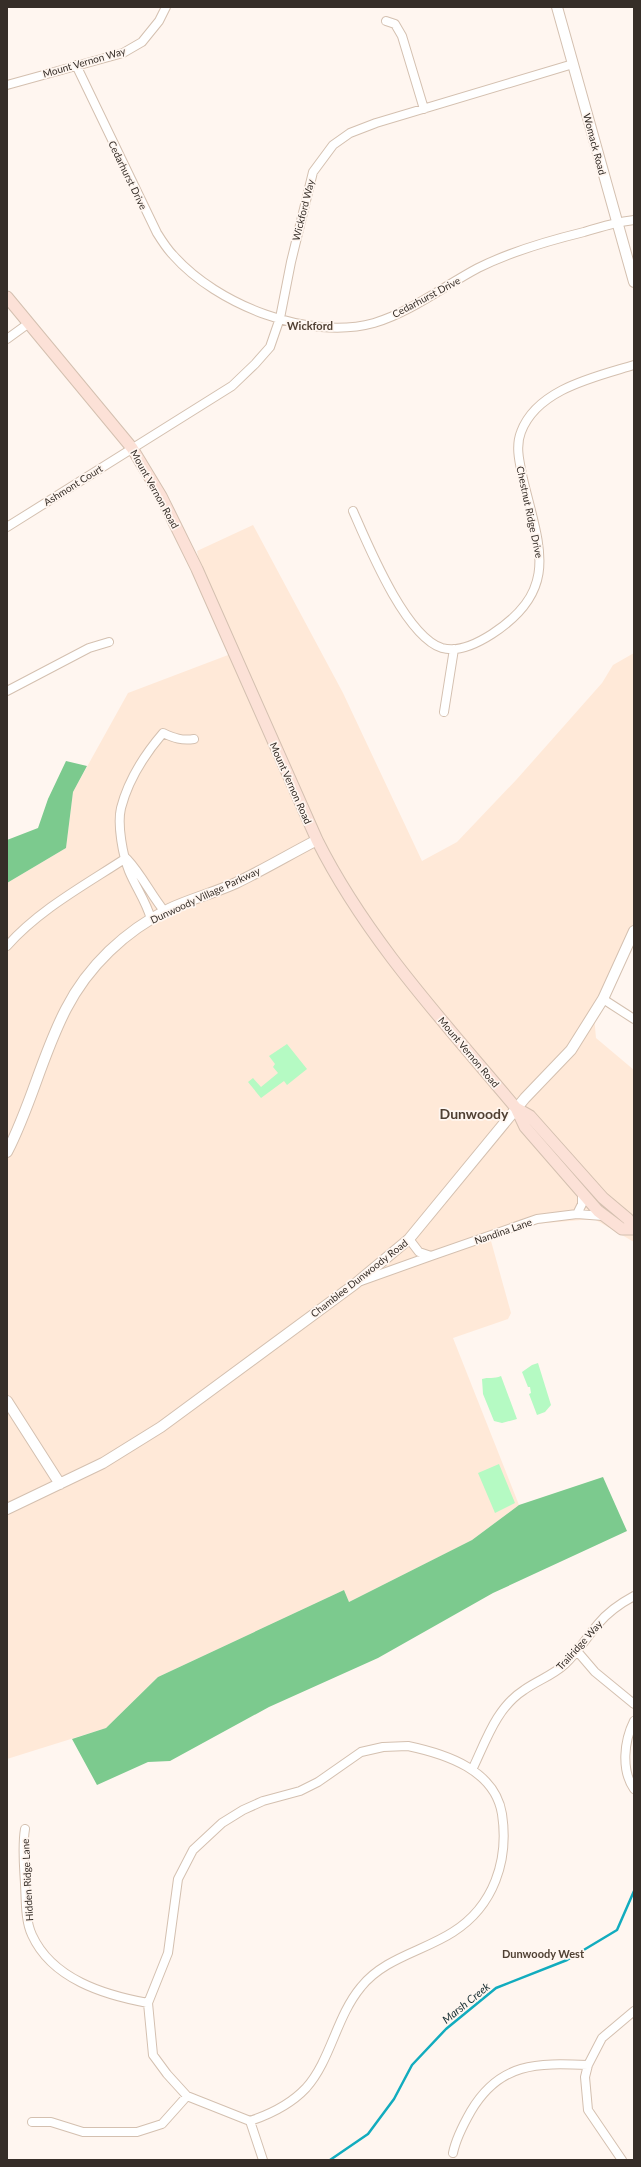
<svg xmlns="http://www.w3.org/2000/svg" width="641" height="2167" font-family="Lato,sans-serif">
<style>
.built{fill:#ffe9d8}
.green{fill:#b5fac3}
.forest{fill:#7cca8e}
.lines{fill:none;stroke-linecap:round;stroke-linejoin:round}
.stream{stroke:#12acbe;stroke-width:2.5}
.minor-casing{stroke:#d4c0b0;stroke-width:10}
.tertiary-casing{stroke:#d4c0b0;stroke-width:12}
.secondary-casing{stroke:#d4c0b0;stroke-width:13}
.minor{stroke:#fff;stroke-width:8}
.tertiary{stroke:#fff;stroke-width:10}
.secondary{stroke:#fce1d7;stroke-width:11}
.labels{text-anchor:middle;stroke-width:3.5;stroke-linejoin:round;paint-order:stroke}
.street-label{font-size:10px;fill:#362e28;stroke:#fff6f0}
.neighbourhood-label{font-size:11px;font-weight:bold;fill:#504033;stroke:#fff6f0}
.water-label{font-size:11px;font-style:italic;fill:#192f33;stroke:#fff6f0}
.district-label{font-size:14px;font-weight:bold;fill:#504033;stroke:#fff6f0}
</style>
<rect width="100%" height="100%" fill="#fff6f0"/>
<path class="built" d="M253,525L343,693L422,861L457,842L517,779L602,683L613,665L634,653V935L594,1015L596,1038L634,1070V1242L594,1219L534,1224L491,1241L511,1313L508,1319L453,1338L519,1505L472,1540L349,1602L344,1590L158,1677L106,1728L7,1759V883L66,848L73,792L128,693L236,652L199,561L197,551Z"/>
<path class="green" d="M287,1044L307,1069L287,1085L284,1081L261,1098L248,1082L253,1078L261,1087L278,1073L273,1067L275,1064L269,1056Z
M538,1363L551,1405L545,1412L537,1415L529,1394L531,1393L530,1387H528L522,1372L532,1365Z
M501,1376L517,1419L502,1423L494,1421L483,1394L482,1379C488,1377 494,1379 501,1376Z
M499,1464L515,1503L495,1513L478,1473Z"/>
<path class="forest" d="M66,761L87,766L73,792L66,848L7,883V840L38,828L48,799Z
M603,1477L627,1531L493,1593L378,1658L269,1707L170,1761L148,1762L97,1785L72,1739L106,1728L158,1677L344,1590L349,1602L472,1540L519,1505Z"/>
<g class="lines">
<path class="stream" d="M330,2160L368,2134L394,2099L412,2065L446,2029L496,1988L567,1960L617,1930L634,1891"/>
<g class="minor-casing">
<path id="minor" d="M386,21L395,24L402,36L424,109
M76,65L157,233C162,241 167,249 173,255C217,305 309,341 374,323C411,312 444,286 478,268C512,251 547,241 584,232C600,227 617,222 634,220
M7,85L123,53L142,42L159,21L166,7
M7,339L29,323
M353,511C368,545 405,636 442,648C459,653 478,643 492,634C561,589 539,546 523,479C520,464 515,447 521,432C537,389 595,377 634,365
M7,527L232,386L255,364L270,347L280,318L291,262L313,172L333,145L350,133L376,123L573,64
M7,691L89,648L109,642
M444,712L454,649
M127,859C142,875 151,895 165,912
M151,919C146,901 136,888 129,871C123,856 117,825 121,808C128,781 145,754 163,733C174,738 182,741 194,739
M7,946C40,909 85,885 126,858
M603,999L634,1019
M577,1214L582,1204V1193
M409,1239L419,1252L431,1256L537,1219L577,1214L603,1216
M361,1281L431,1256
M577,1651L595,1672L634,1704
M634,1721C624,1741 621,1770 634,1789
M408,1746C446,1754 495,1770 502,1814C509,1860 494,1906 453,1932C424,1951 384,1958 361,1987C336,2017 331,2060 306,2088C290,2105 271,2114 250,2121L187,2096L167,2074L153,2055L148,2003L168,1953L178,1879L193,1850L222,1823L243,1810L263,1801L300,1791L318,1782L361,1752L383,1747Z
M472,1770C486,1741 496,1708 524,1690C538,1680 552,1676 565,1664C578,1652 587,1637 598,1624C607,1613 621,1603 634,1596
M25,1829C22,1847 24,1865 25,1884C26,1900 25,1920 32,1935C52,1979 104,1995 148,2003
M250,2121L263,2160
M32,2122H51L83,2132H137L162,2124L187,2096
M453,2153C456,2138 463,2125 471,2111C500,2062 537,2063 588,2065
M622,2160L588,2110L585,2077L588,2065L602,2038L634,2011"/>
</g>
<g class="tertiary-casing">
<path id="tertiary" d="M557,7L634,282
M7,1152C31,1106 42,1055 66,1009C88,966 125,931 169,909C190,899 214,893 236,883C263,870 290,854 317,840
M7,1401L60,1484
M7,1509L103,1463L161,1427L355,1284L409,1239L525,1098L571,1050L603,999L634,931"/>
</g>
<g class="secondary-casing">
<path id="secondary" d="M7,297L132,448L161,496L197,569L317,840C367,940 445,1023 516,1108L530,1116L603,1198L628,1219L634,1229
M516,1108L525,1127L598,1211L622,1229H634"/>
</g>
<use href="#minor" class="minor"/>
<use href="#tertiary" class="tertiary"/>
<use href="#secondary" class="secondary"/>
</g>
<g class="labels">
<g class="street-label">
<text transform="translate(84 62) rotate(-16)" y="4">Mount Vernon Way</text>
<text transform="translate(595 144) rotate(75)" y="4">Womack Road</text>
<text transform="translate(128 175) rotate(64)" y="4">Cedarhurst Drive</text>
<text transform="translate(303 210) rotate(-76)" y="4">Wickford Way</text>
<text transform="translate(426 297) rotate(-28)" y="4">Cedarhurst Drive</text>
<text transform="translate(73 485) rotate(-32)" y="4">Ashmont Court</text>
<text transform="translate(155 489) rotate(61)" y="4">Mount Vernon Road</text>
<text transform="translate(530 512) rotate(78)" y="4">Chestnut Ridge Drive</text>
<text transform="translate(291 783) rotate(66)" y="4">Mount Vernon Road</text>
<text transform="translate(205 895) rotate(-25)" y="4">Dunwoody Village Parkway</text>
<text transform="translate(469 1052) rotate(50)" y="4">Mount Vernon Road</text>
<text transform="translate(503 1231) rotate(-19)" y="4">Nandina Lane</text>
<text transform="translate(359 1278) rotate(-38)" y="4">Chamblee Dunwoody Road</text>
<text transform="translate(579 1645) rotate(-48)" y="4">Trailridge Way</text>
<text transform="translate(27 1880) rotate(-93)" y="4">Hidden Ridge Lane</text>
</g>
<g class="neighbourhood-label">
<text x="310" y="330">Wickford</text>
<text x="543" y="1958">Dunwoody West</text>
</g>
<g class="water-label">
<text transform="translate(466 2003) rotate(-39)" y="4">Marsh Creek</text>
</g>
<g class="district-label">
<text x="474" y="1119">Dunwoody</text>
</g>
</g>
<rect width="641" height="2167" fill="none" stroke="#362e28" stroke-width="16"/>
</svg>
